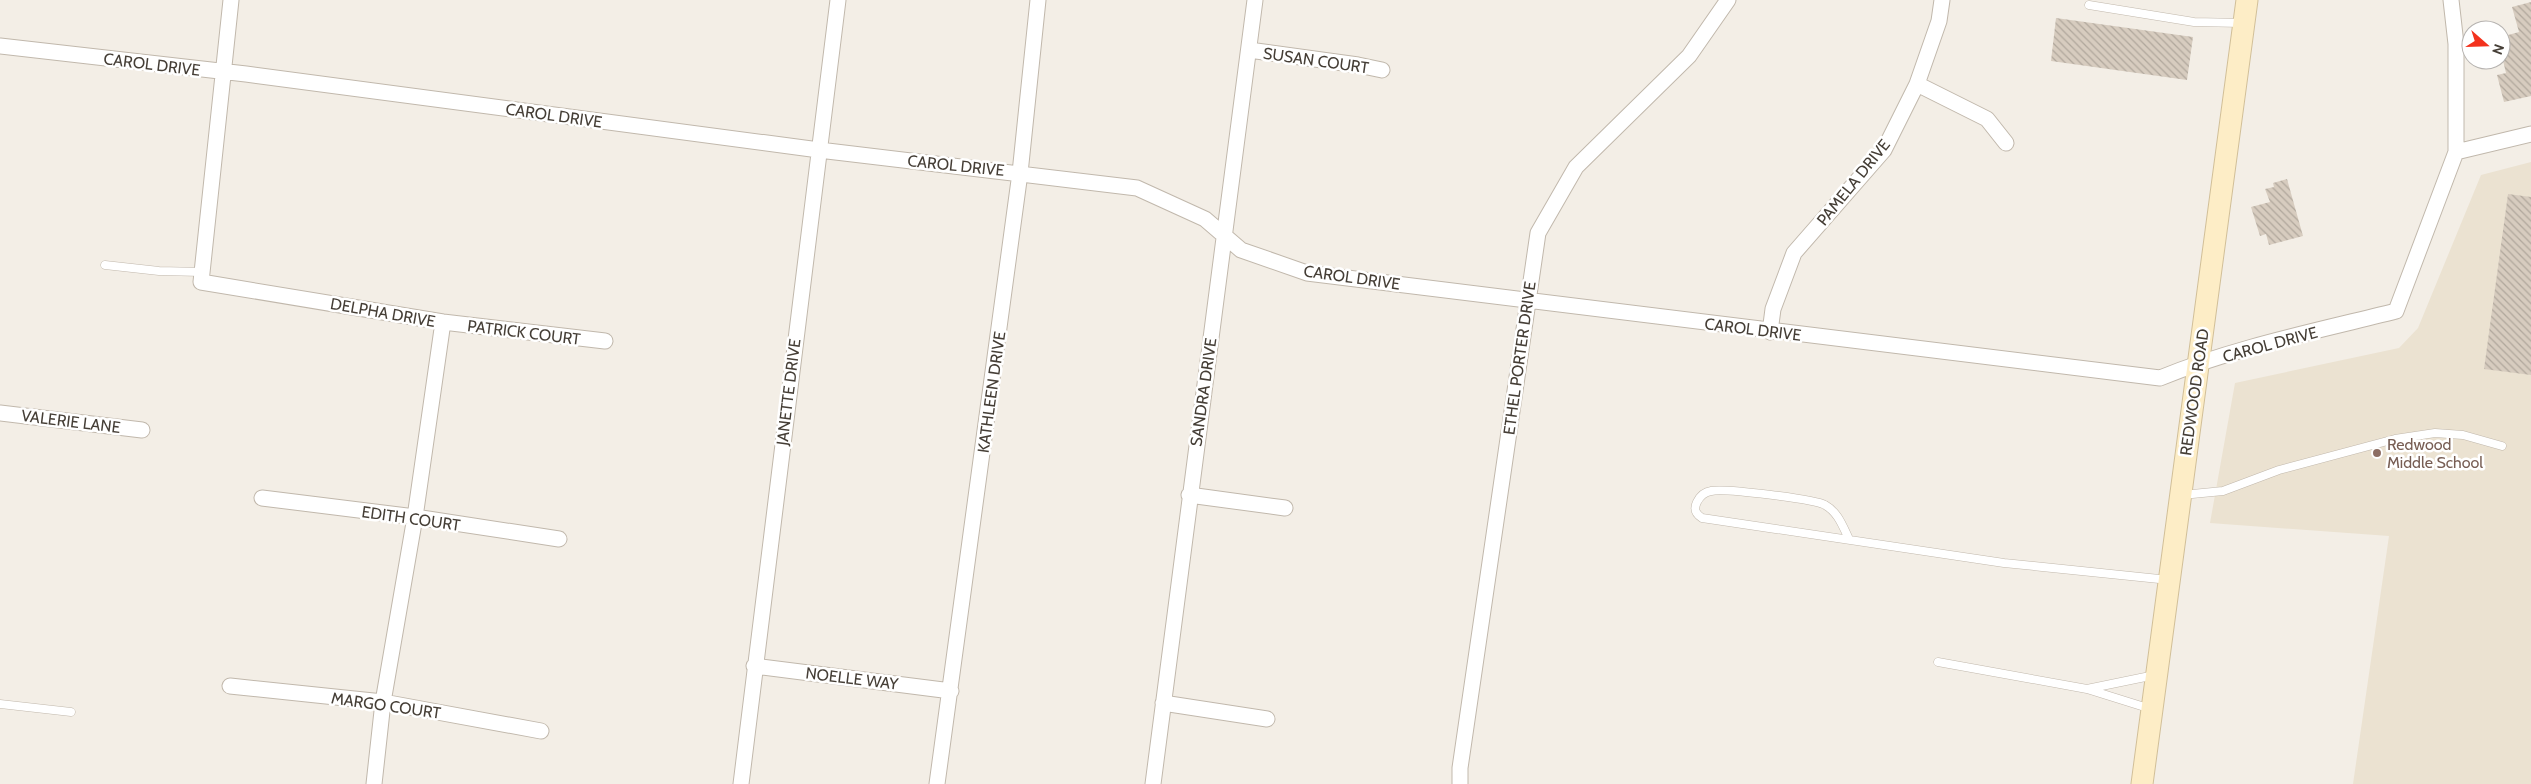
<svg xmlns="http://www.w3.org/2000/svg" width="2531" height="784" font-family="Cabin,sans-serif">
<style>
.education{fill:#ebe2d1}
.building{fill:url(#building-back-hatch)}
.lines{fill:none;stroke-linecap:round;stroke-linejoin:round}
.service-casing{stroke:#c1b8ac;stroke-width:9}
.minor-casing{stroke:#c1b8ac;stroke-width:17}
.secondary-casing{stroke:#d1bf98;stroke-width:23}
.service{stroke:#fff;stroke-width:8}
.minor{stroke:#fff;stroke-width:15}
.secondary{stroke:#fdedc6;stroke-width:21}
.education-dot{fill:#8d6e63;stroke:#fff;stroke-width:2}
.labels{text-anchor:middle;stroke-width:5;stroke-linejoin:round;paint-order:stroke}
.street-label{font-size:16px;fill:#453e36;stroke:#fff}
.education-label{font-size:16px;fill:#785e54;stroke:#fff;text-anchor:start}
</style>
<defs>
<pattern id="building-back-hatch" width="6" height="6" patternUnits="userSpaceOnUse" patternTransform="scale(1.25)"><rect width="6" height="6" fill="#d7ccbf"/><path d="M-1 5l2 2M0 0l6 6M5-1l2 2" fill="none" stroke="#b0a79c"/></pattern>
</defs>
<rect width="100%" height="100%" fill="#f3eee6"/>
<path class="education" d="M2531,162V784H2353L2389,536L2210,523L2235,383L2399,348L2418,328L2481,175Z"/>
<path class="building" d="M2531,2V96L2504,102L2497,75L2506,73L2501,52V37L2519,32L2512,7Z
M2056,18L2193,37L2187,80L2051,61Z
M2287,179L2303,236L2269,245L2266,234L2260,236L2251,207L2270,202L2265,189L2274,187L2273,183Z
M2508,194L2531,197V375L2484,369Z"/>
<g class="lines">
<g class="service-casing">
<path id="service" d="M2089,5L2194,22L2242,23
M105,265L159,271L202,272
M2182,495L2223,491L2279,470L2395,439L2435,433L2463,435L2502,446
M1849,539C1843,527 1838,512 1825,505C1815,499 1724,488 1711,491C1704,492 1700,496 1697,502C1693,510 1696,514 1702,518L2004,563L2169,580
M1938,662L2087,689
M0,704L71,712
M2151,709L2087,689L2155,675"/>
</g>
<g class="minor-casing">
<path id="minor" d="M231,0L201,282L443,322L605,341
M0,46L246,74L819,150L1137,188L1205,219L1241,250L1307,273L2160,378C2236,347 2317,331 2396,311L2456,152V44L2451,0
M1249,50L1358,65L1382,70
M1917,84L1987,119L2006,143
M2456,152L2531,134
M1770,332L1773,309L1794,253L1884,150L1917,84L1939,21L1942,0
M0,413L142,430
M1189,495L1285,508
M262,498L415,517L559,539
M754,666L951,691
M230,686L383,702L541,731
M1163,703L1267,719
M374,784L383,702L415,517L443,322
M741,784L838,0
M937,784L1020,173L1038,0
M1153,784L1255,0
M1460,784V768L1538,233L1576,167L1689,56L1728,0"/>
</g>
<g class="secondary-casing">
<path id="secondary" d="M2142,784L2247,0"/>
</g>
<use href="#service" class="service"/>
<use href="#minor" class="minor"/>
<use href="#secondary" class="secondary"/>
</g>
<circle class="education-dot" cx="2377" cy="453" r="5"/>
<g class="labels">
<g class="street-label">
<text transform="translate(1316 60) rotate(8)" y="6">SUSAN COURT</text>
<text transform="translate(152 64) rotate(7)" y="6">CAROL DRIVE</text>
<text transform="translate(554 115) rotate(8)" y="6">CAROL DRIVE</text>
<text transform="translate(956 165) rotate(6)" y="6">CAROL DRIVE</text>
<text transform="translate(1853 182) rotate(-51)" y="6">PAMELA DRIVE</text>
<text transform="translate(1352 277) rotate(8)" y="6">CAROL DRIVE</text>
<text transform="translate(383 312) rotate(10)" y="6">DELPHA DRIVE</text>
<text transform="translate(1753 329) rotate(7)" y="6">CAROL DRIVE</text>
<text transform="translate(524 332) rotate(7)" y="6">PATRICK COURT</text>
<text transform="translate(2270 344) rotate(-15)" y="6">CAROL DRIVE</text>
<text transform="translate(1519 358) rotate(-82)" y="6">ETHEL PORTER DRIVE</text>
<text transform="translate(788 392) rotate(-83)" y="6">JANETTE DRIVE</text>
<text transform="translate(991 392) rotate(-82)" y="6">KATHLEEN DRIVE</text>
<text transform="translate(1203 392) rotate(-82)" y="6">SANDRA DRIVE</text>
<text transform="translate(2194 392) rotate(-82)" y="6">REDWOOD ROAD</text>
<text transform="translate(71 421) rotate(7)" y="6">VALERIE LANE</text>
<text transform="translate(411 518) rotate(8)" y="6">EDITH COURT</text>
<text transform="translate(852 678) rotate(7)" y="6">NOELLE WAY</text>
<text transform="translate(386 705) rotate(8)" y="6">MARGO COURT</text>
</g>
<g class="education-label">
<text x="2387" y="450">Redwood<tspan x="2387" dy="18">Middle School</tspan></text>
</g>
</g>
<g transform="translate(2486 45) rotate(110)"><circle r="24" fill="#ffffff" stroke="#b5b2af"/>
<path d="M0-4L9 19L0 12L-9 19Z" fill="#f3321d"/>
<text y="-8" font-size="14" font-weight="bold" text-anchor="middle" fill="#453e36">N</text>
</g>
</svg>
